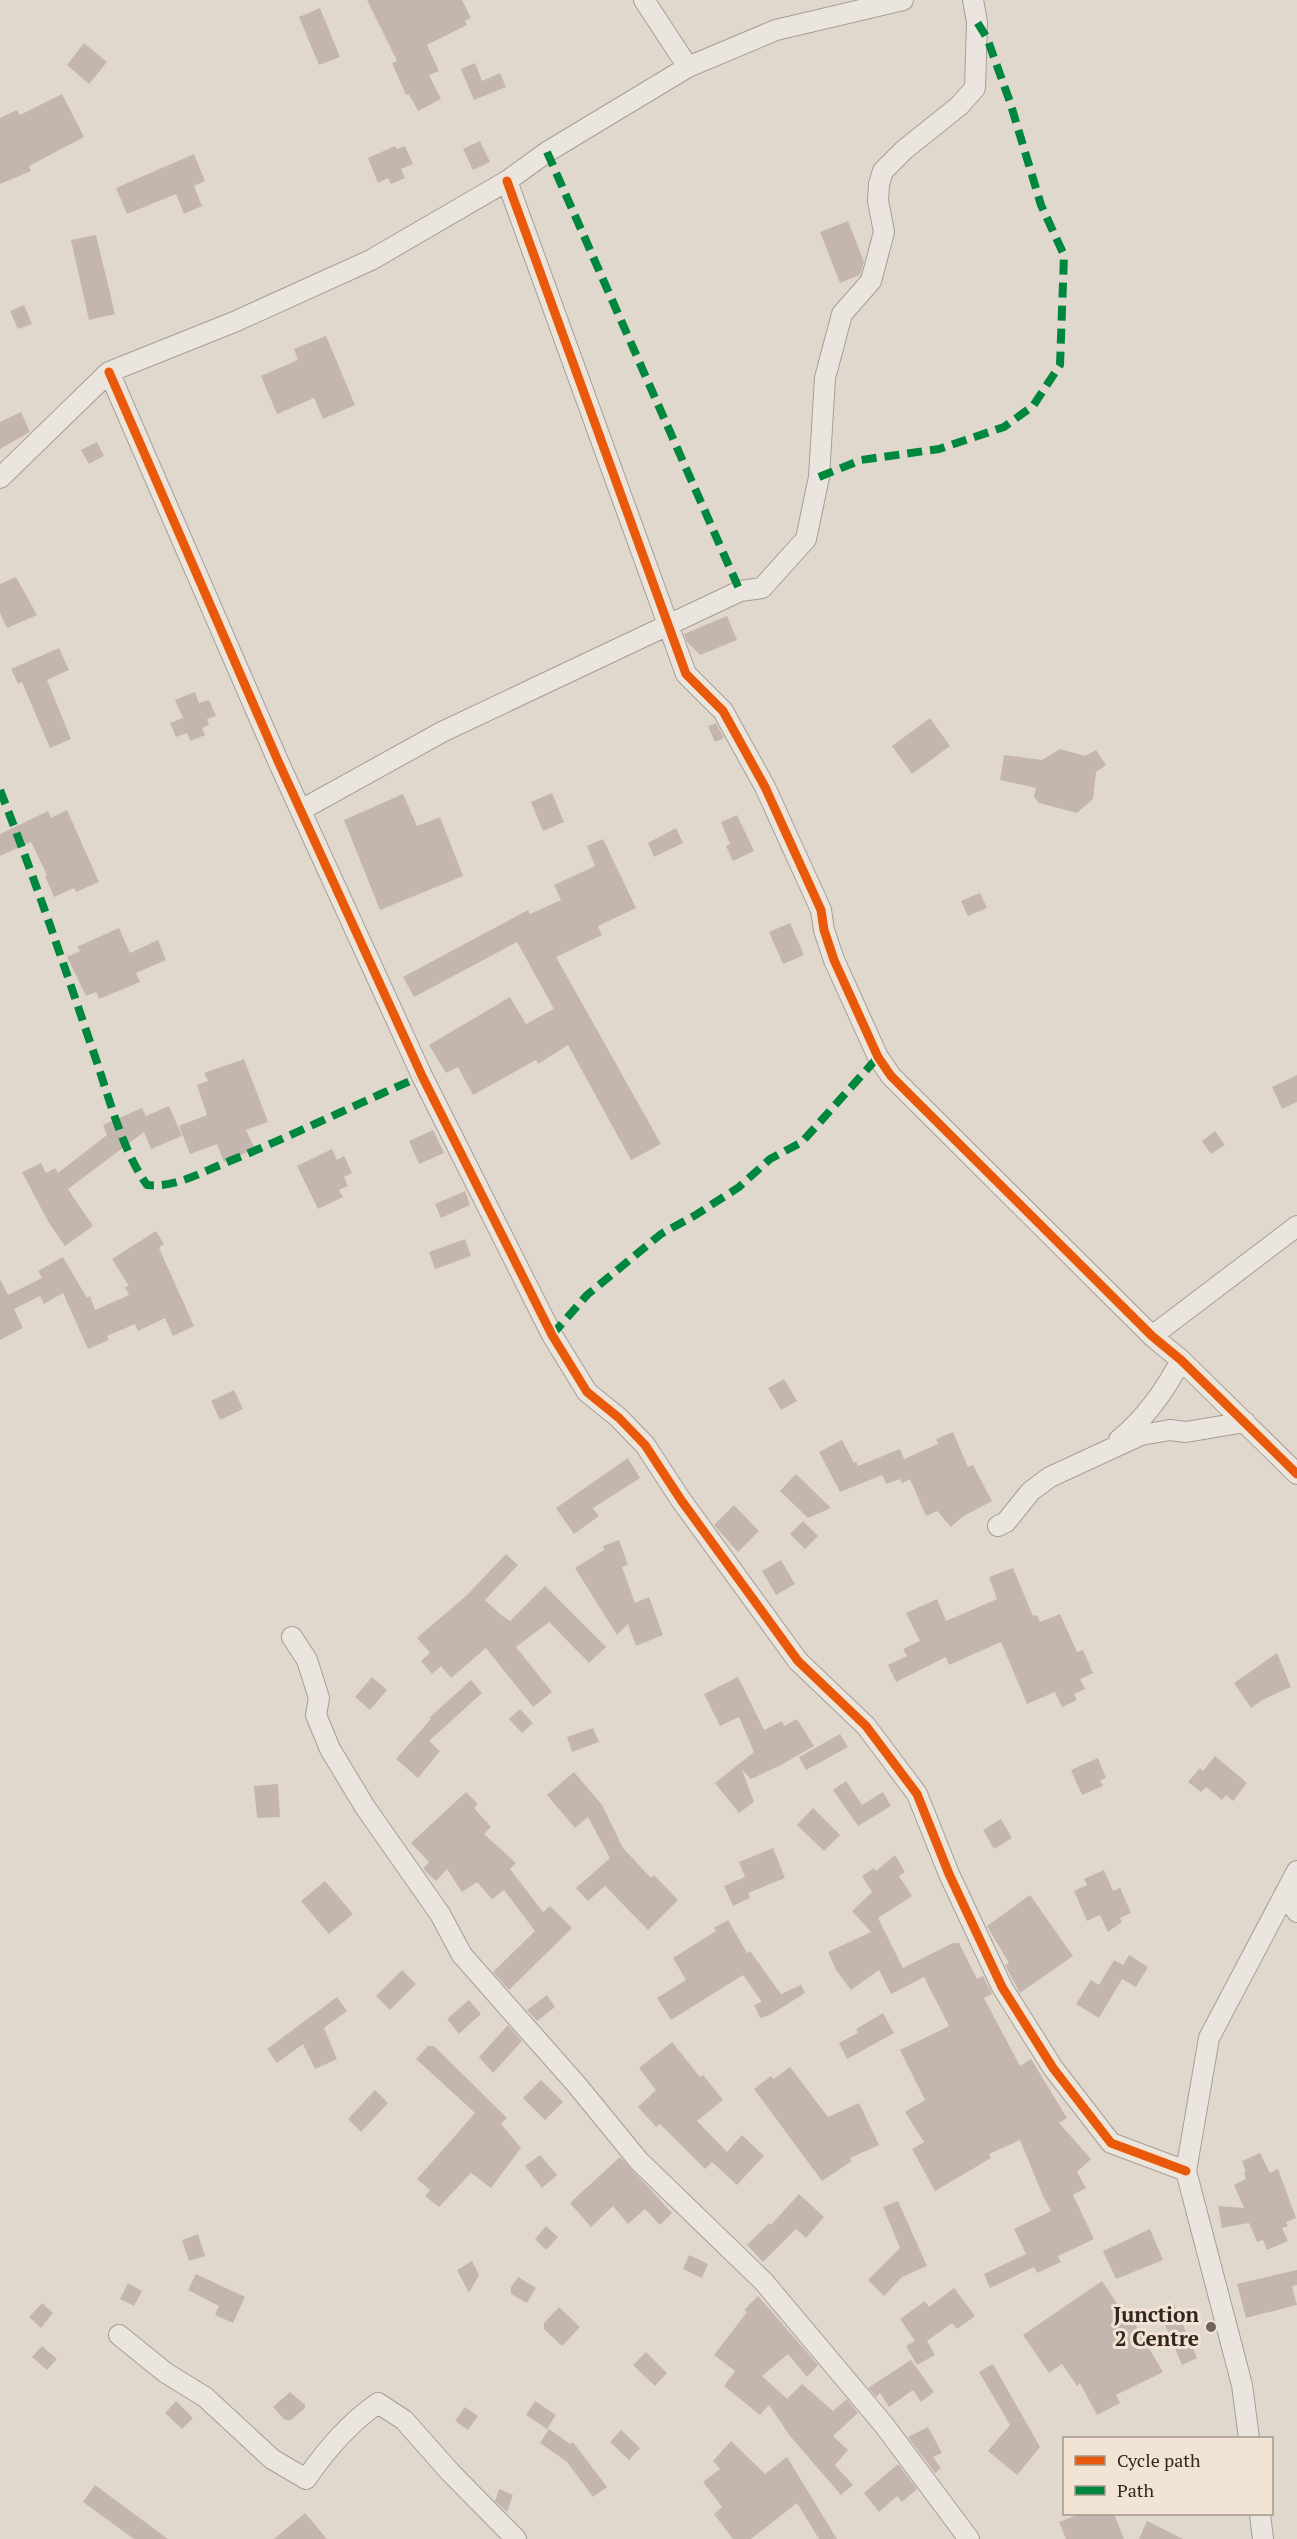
<svg xmlns="http://www.w3.org/2000/svg" width="1297" height="2539" font-family="'PT Serif',serif">
<style>
.building{fill:#c4b6ae}
.lines{fill:none;stroke-linecap:round;stroke-linejoin:round}
.minor-casing{stroke:#a69e96;stroke-width:22}
.minor{stroke:#eae5de;stroke-width:20}
.quiet{stroke:#00873e;stroke-width:8;stroke-dasharray:15 8;stroke-linecap:butt}
.cycleway-casing{stroke:#f1e4d4;stroke-width:13}
.cycleway{stroke:#e8590c;stroke-width:9}
.poi-dot{fill:#71645c;stroke:#f1e4d4;stroke-width:2}
.labels{text-anchor:middle;stroke-width:6;stroke-linejoin:round;paint-order:stroke}
.poi-label{font-size:21px;font-weight:bold;fill:#34261f;stroke:#f1e4d4;text-anchor:end}
</style>
<rect width="100%" height="100%" fill="#e1d8cd"/>
<path class="building" d="M367,0H462L471,18L465,21L467,25L427,45L439,71L429,75L441,99L418,111L409,94L406,95L392,63L397,61Z
M320,8L340,57L319,65L299,17Z
M84,43L107,62L89,84L67,65Z
M475,63L482,81L500,73L506,87L474,100L461,69Z
M62,94L84,137L29,166L31,171L0,184V118L17,110L20,115Z
M480,141L490,162L473,170L463,149Z
M395,146L397,149L405,146L413,164L401,169L405,178L391,184L388,178L378,183L368,158Z
M194,154L205,181L194,186L202,206L184,214L176,194L127,214L116,188Z
M848,221L864,262L860,275L840,283L820,232Z
M96,235L115,314L89,320L71,240Z
M24,305L32,324L18,329L10,311Z
M326,336L355,405L323,419L314,398L277,414L261,376L298,360L294,349Z
M21,412L30,432L0,449V422Z
M97,442L104,456L89,464L81,450Z
M16,577L37,615L7,628L0,613V584Z
M727,616L737,640L700,655L687,642L684,634Z
M59,648L69,670L47,680L71,739L50,748L22,682L18,684L11,669Z
M195,692L199,703L209,700L216,716L207,719L209,725L202,728L205,735L190,741L187,733L176,737L170,723L183,718L175,700Z
M930,718L950,746L912,774L892,746Z
M716,723L724,738L715,742L708,726Z
M1060,749L1085,756L1096,750L1106,765L1096,772L1093,799L1077,813L1039,803L1034,797L1036,788L1000,780L1004,755L1042,760Z
M552,793L564,822L543,831L531,802Z
M403,794L417,826L440,817L463,876L380,910L344,820Z
M67,810L99,882L76,892L74,888L54,897L45,876L47,875L31,842L0,856V834L48,811L51,818Z
M737,815L754,851L733,861L726,846L730,844L721,822Z
M676,828L683,843L654,857L648,843Z
M603,839L636,908L598,926L602,935L556,957L661,1144L631,1160L568,1045L538,1064L536,1060L473,1095L458,1067L446,1073L429,1045L510,997L526,1024L554,1009L517,942L414,997L403,977L528,910L530,914L561,900L554,885L595,866L587,846Z
M980,893L987,908L968,916L961,901Z
M790,923L804,955L783,964L769,932Z
M119,928L130,953L158,940L166,960L136,973L140,982L99,999L96,992L86,996L67,957L80,951L77,947Z
M244,1059L268,1122L246,1130L255,1149L224,1162L217,1144L190,1154L179,1126L207,1115L197,1085L208,1081L204,1073Z
M1297,1075V1102L1282,1109L1272,1087Z
M169,1106L182,1136L151,1149L144,1132L68,1189L93,1226L65,1246L49,1223L22,1172L41,1163L46,1173L55,1168L58,1173L107,1135L103,1125L142,1108L146,1116Z
M433,1130L444,1153L419,1164L409,1141Z
M1215,1131L1225,1145L1211,1154L1202,1141Z
M332,1149L337,1160L344,1156L352,1173L344,1177L348,1186L339,1190L343,1197L318,1209L297,1166Z
M465,1191L470,1205L441,1218L435,1204Z
M156,1231L164,1244L159,1248L194,1326L173,1336L165,1318L138,1331L135,1324L107,1336L109,1340L88,1349L63,1293L44,1304L40,1296L14,1309L23,1328L0,1340V1279L8,1295L42,1278L38,1271L63,1257L87,1298L90,1296L95,1310L129,1295L125,1287L129,1286L112,1259Z
M465,1239L471,1256L435,1269L429,1252Z
M784,1379L797,1401L781,1410L768,1388Z
M234,1390L243,1409L220,1420L211,1401Z
M953,1432L968,1467L973,1465L992,1501L962,1517L951,1527L937,1511L926,1516L910,1479L902,1483L900,1479L886,1484L882,1475L840,1492L819,1452L842,1440L854,1463L856,1461L858,1466L900,1449L904,1459L938,1444L936,1439Z
M628,1458L640,1478L593,1508L599,1516L574,1534L556,1508Z
M796,1474L831,1508L808,1518L780,1491Z
M734,1505L759,1531L738,1552L714,1525Z
M803,1521L818,1536L805,1549L790,1534Z
M619,1540L628,1565L622,1567L635,1603L649,1597L663,1635L636,1646L628,1624L617,1635L575,1568L604,1550L603,1546Z
M506,1554L518,1565L485,1600L501,1615L510,1621L545,1586L606,1647L589,1663L549,1622L516,1647L552,1692L533,1707L486,1648L451,1678L441,1666L432,1674L421,1661L430,1653L417,1638L467,1595Z
M781,1560L795,1584L776,1595L762,1571Z
M1013,1568L1033,1616L1037,1615L1040,1622L1060,1614L1077,1652L1083,1650L1093,1673L1080,1679L1085,1689L1074,1694L1077,1700L1062,1707L1055,1692L1027,1704L1001,1642L949,1665L946,1657L896,1682L888,1665L907,1656L903,1649L920,1641L906,1613L937,1599L946,1621L997,1599L989,1577Z
M1277,1653L1291,1687L1264,1699L1251,1708L1234,1683Z
M372,1677L387,1690L370,1710L355,1697Z
M738,1677L764,1730L782,1721L784,1726L797,1719L814,1746L781,1765L751,1779L742,1770L754,1802L739,1813L715,1783L754,1752L739,1717L720,1726L704,1694Z
M471,1680L482,1693L429,1741L440,1751L418,1778L396,1759L431,1719L429,1718Z
M520,1709L533,1723L522,1733L509,1719Z
M593,1728L599,1742L572,1752L567,1737Z
M840,1734L848,1747L806,1770L799,1757Z
M1215,1756L1247,1783L1233,1801L1226,1795L1222,1800L1206,1787L1201,1792L1188,1782L1200,1768L1203,1771Z
M1098,1758L1106,1778L1100,1780L1103,1786L1082,1795L1071,1770Z
M574,1772L602,1805L623,1848L651,1878L654,1875L678,1900L648,1930L605,1886L588,1901L576,1888L610,1858L588,1817L575,1828L547,1795Z
M846,1781L862,1805L883,1792L891,1806L858,1826L833,1790Z
M278,1784L280,1817L257,1818L254,1786Z
M466,1792L478,1804L474,1808L491,1827L484,1834L516,1863L510,1869L543,1912L550,1906L572,1928L509,1990L493,1972L535,1931L504,1890L492,1899L477,1882L462,1892L447,1869L436,1881L423,1869L429,1862L411,1843Z
M813,1808L840,1835L824,1851L797,1825Z
M1001,1819L1012,1838L994,1849L983,1830Z
M773,1848L785,1878L748,1893L750,1898L733,1906L724,1886L745,1877L739,1862Z
M895,1855L905,1872L899,1876L912,1896L878,1918L903,1968L953,1943H959L977,1979L983,1976L992,1994L984,1998L1020,2066L1031,2059L1067,2118L1059,2123L1091,2159L1077,2172L1086,2188L1073,2195L1094,2239L1058,2256L1061,2262L1037,2273L1034,2267L990,2288L984,2274L1026,2254L1014,2229L1051,2211L1043,2196L1020,2140L989,2154L991,2158L935,2191L912,2149L924,2142L905,2112L925,2100L900,2050L949,2026L924,1977L891,1994L879,1970L851,1990L836,1970L828,1952L871,1932L852,1911L872,1892L862,1876L874,1868L876,1871Z
M1104,1870L1113,1891L1120,1888L1131,1913L1120,1918L1122,1922L1108,1932L1100,1915L1087,1921L1074,1891L1087,1885L1084,1879Z
M325,1881L353,1914L329,1934L301,1901Z
M1030,1895L1073,1956L1020,1993L1005,1965L1009,1963L987,1926Z
M728,1920L747,1953L750,1951L781,1994L801,1985L805,1993L770,2015L760,2018L754,2005L762,2002L743,1975L671,2020L657,1998L686,1980L673,1958L716,1931L714,1928Z
M1129,1955L1148,1967L1136,1987L1122,1979L1099,2018L1076,2004L1091,1980L1099,1985L1114,1960L1123,1965Z
M402,1970L416,1984L390,2010L376,1996Z
M547,1995L555,2007L537,2021L527,2010Z
M337,1997L347,2011L324,2028L337,2059L315,2069L303,2044L277,2063L267,2049Z
M469,2000L481,2014L459,2034L447,2019Z
M883,2013L894,2033L847,2059L839,2043L858,2033L856,2029Z
M508,2025L522,2041L493,2073L479,2057Z
M672,2042L700,2077L703,2075L723,2100L697,2121L727,2152L742,2135L764,2156L737,2185L712,2162L705,2169L660,2124L656,2127L638,2107L656,2090L639,2068Z
M428,2046H434L507,2118L501,2124L521,2148L491,2188L471,2173L439,2207L425,2196L430,2190L417,2179L475,2113L416,2059Z
M790,2067L828,2117L859,2103L879,2145L850,2158L852,2161L822,2181L754,2089L771,2076L774,2079Z
M541,2080L563,2102L545,2120L523,2098Z
M375,2090L388,2103L361,2132L348,2119Z
M1260,2153L1270,2173L1278,2169L1296,2218L1286,2222L1288,2226L1282,2228L1288,2241L1267,2250L1263,2240L1257,2242L1249,2223L1222,2228L1218,2206L1244,2208L1234,2185L1246,2179L1244,2173L1246,2172L1242,2161Z
M540,2155L557,2175L542,2188L525,2166Z
M620,2157L672,2213L660,2225L645,2209L628,2224L613,2206L591,2227L570,2203Z
M799,2194L824,2217L806,2238L796,2229L763,2262L747,2245L769,2223L771,2225Z
M898,2201L927,2266L902,2277L884,2296L868,2280L900,2248L883,2207Z
M546,2226L558,2237L546,2250L535,2239Z
M1150,2229L1163,2260L1116,2279L1103,2251Z
M198,2234L205,2256L189,2261L182,2240Z
M689,2255L708,2264L702,2278L683,2269Z
M472,2261L479,2275L469,2293L457,2270Z
M1297,2270V2285L1292,2286L1297,2305L1246,2318L1237,2284Z
M196,2274L245,2297L233,2323L215,2315L219,2306L188,2290Z
M518,2277L536,2288L527,2303L511,2294V2287Z
M1102,2281L1132,2326L1135,2324L1163,2372L1116,2395L1120,2403L1097,2415L1080,2383L1077,2386L1062,2364L1049,2373L1023,2335Z
M128,2283L142,2291L134,2306L120,2299Z
M954,2288L975,2316L957,2329L952,2323L927,2341L935,2355L917,2365L906,2346L915,2341L900,2319L925,2301L929,2307Z
M758,2296L818,2365L807,2377L788,2354L762,2376L787,2399L802,2384L833,2411L847,2399L858,2413L833,2436L848,2450L835,2465L853,2485L841,2495L790,2436L769,2405L760,2415L724,2386L735,2371L714,2355L747,2312L744,2310Z
M42,2303L53,2313L41,2328L29,2317Z
M1174,2304L1197,2358L1182,2365L1159,2310Z
M559,2307L580,2327L562,2346L544,2329V2323Z
M42,2346L57,2359L47,2370L32,2357Z
M646,2352L667,2373L655,2386L633,2365Z
M911,2360L934,2392L921,2402L913,2390L889,2407L880,2393L876,2397L868,2388Z
M993,2364L1040,2447L1017,2475L988,2451L1010,2425L979,2372Z
M290,2392L305,2405V2408L291,2420H285L273,2407Z
M176,2401L193,2418L182,2429L165,2413Z
M535,2401L556,2415L547,2429L526,2415Z
M465,2407L478,2416L468,2430L455,2421Z
M928,2427L942,2453L933,2457L941,2468L935,2473L908,2437Z
M549,2429L570,2444L573,2442L607,2487L593,2497L567,2462L540,2443Z
M621,2430L640,2448L629,2460L610,2442Z
M731,2441L765,2474L787,2457L837,2539H819L797,2503L751,2539H733L714,2514L722,2507L703,2482L720,2469L713,2461Z
M898,2464L917,2489L902,2502L897,2496L879,2512L864,2493Z
M95,2485L168,2539H134L83,2502Z
M499,2489L513,2495L507,2512L495,2501Z
M305,2513L327,2539H274Z
M1080,2514H1114L1124,2539H1066L1059,2522Z
M1147,2521L1183,2539H1139Z"/>
<g class="lines">
<g class="minor-casing">
<path id="minor" d="M644,0L688,67
M507,181L686,674L723,711L765,787L821,910L824,930L834,960L878,1057L891,1076L1152,1336L1181,1360L1297,1474
M109,372L278,761L422,1076L552,1335L587,1392L619,1418L645,1445L681,1500L798,1661L866,1726L917,1794L949,1874L1002,1987L1053,2068L1111,2143L1186,2171
M0,478L109,372L234,322L371,260L507,181L547,152L688,67L776,30L903,0
M301,810L442,732L740,591L762,588L806,539L819,477L825,378L842,314L871,281L884,232L878,201L879,184L883,171L904,150L959,106L975,88L977,22L973,0
M1152,1336L1297,1226
M1119,1440C1145,1418 1165,1391 1181,1360
M998,1526L1006,1522L1031,1491L1050,1477L1141,1435L1170,1430L1186,1432L1245,1422
M292,1637L307,1660L319,1698L316,1715L330,1749L365,1807L440,1914L462,1955L576,2084L639,2161L764,2282L884,2425L969,2539
M1285,1893L1297,1912
M119,2335L166,2373L205,2397L272,2459L306,2479C326,2450 349,2423 378,2403L404,2420L450,2472L516,2539
M1249,2438L1242,2385L1186,2171L1209,2038L1297,1871
M1260,2514L1263,2539"/>
</g>
<use href="#minor" class="minor"/>
<path class="quiet" d="M547,152L740,591
M819,477L861,460L939,449L1004,427L1033,406L1060,365L1064,255L1041,205L1010,102L987,38L977,22
M0,790C33,874 62,959 91,1045C107,1089 120,1147 147,1185C174,1188 200,1173 225,1163C292,1136 356,1104 422,1076
M552,1335L587,1295L661,1234L694,1216L739,1187L770,1159L802,1142L878,1057"/>
<g class="cycleway-casing">
<path id="cycleway" d="M507,181L686,674L723,711L765,787L821,910L824,930L834,960L878,1057L891,1076L1152,1336L1181,1360L1297,1474
M109,372L278,761L422,1076L552,1335L587,1392L619,1418L645,1445L681,1500L798,1661L866,1726L917,1794L949,1874L1002,1987L1053,2068L1111,2143L1186,2171"/>
</g>
<use href="#cycleway" class="cycleway"/>
</g>
<circle class="poi-dot" cx="1211" cy="2327" r="6"/>
<g class="labels">
<g class="poi-label">
<text x="1199" y="2322">Junction<tspan x="1199" dy="24">2 Centre</tspan></text>
</g>
</g>
<rect x="1063" y="2437" width="210" height="78" fill="#f1e4d4" stroke="#a5988c" stroke-width="1.5"/>
<rect x="1075" y="2456" width="30" height="9" fill="#e8590c" stroke="#a5988c" stroke-width="1.5"/>
<text x="1117" y="2467" font-size="18" fill="#34261f">Cycle path</text>
<rect x="1075" y="2486" width="30" height="9" fill="#00873e" stroke="#a5988c" stroke-width="1.5"/>
<text x="1117" y="2497" font-size="18" fill="#34261f">Path</text>
</svg>
